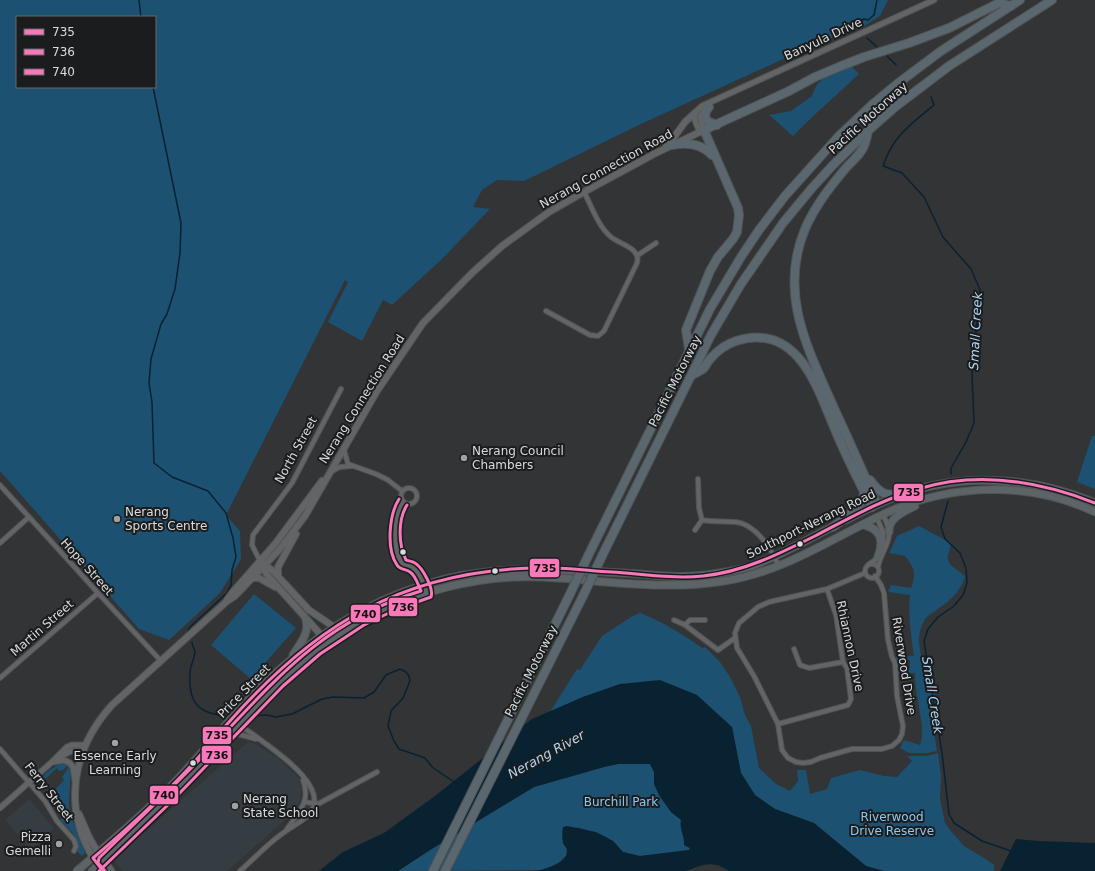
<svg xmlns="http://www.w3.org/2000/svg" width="1095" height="871" font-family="'DejaVu Sans',sans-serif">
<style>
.built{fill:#353d42}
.green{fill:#1d5172;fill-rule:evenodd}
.water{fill:#092231}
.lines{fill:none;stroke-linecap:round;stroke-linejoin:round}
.stream{stroke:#092231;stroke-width:1.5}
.minor-casing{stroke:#505253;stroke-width:6}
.tertiary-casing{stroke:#505253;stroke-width:7}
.secondary-casing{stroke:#505253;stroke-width:8}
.primary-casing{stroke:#505253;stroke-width:9}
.motorway-casing{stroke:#505253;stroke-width:10}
.minor{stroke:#636465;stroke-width:4}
.tertiary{stroke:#636465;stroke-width:5}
.secondary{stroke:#636465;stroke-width:6}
.primary{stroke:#5c6468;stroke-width:7}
.motorway{stroke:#5b676f;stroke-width:8}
.motorway-bridge-casing{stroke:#505253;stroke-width:10;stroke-linecap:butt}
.motorway-bridge{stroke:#5b676f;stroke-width:8}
.bus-1-casing{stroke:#1a1c1d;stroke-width:6}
.bus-2-casing{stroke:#1a1c1d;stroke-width:6}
.bus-3-casing{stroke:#1a1c1d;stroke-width:6}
.bus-1{stroke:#f879b9;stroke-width:3}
.bus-2{stroke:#f879b9;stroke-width:3}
.bus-3{stroke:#f879b9;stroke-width:3}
.poi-dot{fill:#9fa1a2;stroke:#1a1c1d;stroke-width:1.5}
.bus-dot{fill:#dadcdd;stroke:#1a1c1d;stroke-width:1.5}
.labels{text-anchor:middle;stroke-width:4;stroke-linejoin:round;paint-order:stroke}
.street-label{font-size:12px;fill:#dadcdd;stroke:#1a1c1d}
.poi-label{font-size:12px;fill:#dadcdd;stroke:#1a1c1d;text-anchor:start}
.park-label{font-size:12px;fill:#8cc9f4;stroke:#1a1c1d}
.water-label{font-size:13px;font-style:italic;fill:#afd7f5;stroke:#1a1c1d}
.line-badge{stroke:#1a1c1d;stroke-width:1.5}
.pale-badge-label{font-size:11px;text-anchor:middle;font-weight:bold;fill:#111}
</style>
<rect width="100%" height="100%" fill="#323435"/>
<path class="built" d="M248,742L255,744L277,757L299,778L302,789L300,801L294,812L227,871H122L114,861L137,839Z
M29,799L54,828L31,849L5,820Z"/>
<path class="green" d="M0,0H888L880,16L864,26L818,43L641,124L524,181L497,180L482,190L473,207L490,209L442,259L392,305L383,300L362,341L328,322L348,282L345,280L226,515L240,531L241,559L220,593L169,640L139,629L0,471ZM17,17H155V87H17Z
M851,66L859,74L810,119L793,136L769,115L791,111L812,96L816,86L825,76Z
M1092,436H1095V489L1077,482Z
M919,526L951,543C951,547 949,551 948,555C946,567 960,569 965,577C960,593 948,602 935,611C931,614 926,616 924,621C909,648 933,677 937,703C938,709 934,712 933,717C932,728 936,740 937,751L927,753H909L900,748L904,740L920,745C925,730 920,716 918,701C916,692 915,682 915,673H898V668H910V660H901V664H898L894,657L914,656C911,636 908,615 910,595L889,592L888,589H890V585L911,588C917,573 914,568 905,556L889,553L897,536Z
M254,594L296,628L251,679L211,645Z
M640,613C663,622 683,634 702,648L705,647L720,662L730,677L740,697L745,715L751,726L759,768L776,784L790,791L798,781L797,770H806L810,794L827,789L831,778L860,770L884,776L897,777L912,761L907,756H927L938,753L941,776L940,799L945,823L950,830L964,846L984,858L994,865V871H884L866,866L814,823L775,809L755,795L741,773L732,727L620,684L583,697L550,712L577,669L580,670L602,636L631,617Z
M62,763H66L71,768L69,804L71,816L85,853L82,856L77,851C83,840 67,827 60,820L63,816L48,792L51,794L64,780L62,777L68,768L67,766L63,770L59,771L57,768L43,781L46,785L42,788L40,786C40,775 53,767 62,763Z
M618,764H650L654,772V784L659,795L671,812L682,820C679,829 685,836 684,845L690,848L689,850L640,856L623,852L613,841L600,834L577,827L567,849L566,856L556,865L543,870L398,871L435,847L534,787L604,767Z"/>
<path class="water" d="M660,680L697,695L732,727L741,773L755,795L775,809L814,823L866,866L884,871H729C713,860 703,864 686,871H534C543,870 568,863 567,851C567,847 564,846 563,843C562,838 562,831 563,827L567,826L596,832L613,841L623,852L640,856L689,850L690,848L684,845C685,836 679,829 681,820L671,812L659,795L654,784V772L650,764H618L604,767L534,787L430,850L398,871H319L343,852L384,833L435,796L532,719L583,697L620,684Z
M1016,839L1038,841L1095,843V871H1000Z"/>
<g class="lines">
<path class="stream" d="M139,0L141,17
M856,27L853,25L864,19L868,20L874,15L877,0
M867,38L877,47
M887,56L896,65
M153,87L181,223L180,253L175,289L167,314L161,324L151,359L149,383L152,402L154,463L172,477L208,491L226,513L233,538L236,557L232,570L231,585L227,593L190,627L188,631
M931,97L934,105C911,124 893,136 883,166L902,173L924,197L943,237L971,269L980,290L972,374L974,423L966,442L951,468V474
M948,501L941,527L945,539L960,553L966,568L967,583L963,595L954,606L938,617L928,629L924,641L942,753L949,814L954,823L982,841L1011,851
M192,642C192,645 194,649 195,651C195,658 190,666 190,673C188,703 198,714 228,716
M255,716L266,715L276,717L292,714L322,699L333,697L364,698L374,692L386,675L400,669L406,672L409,676L410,681L403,698L391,711L388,726L394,741L399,749L425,758L432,767L454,782"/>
<g class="minor-casing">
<path id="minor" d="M638,255L656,243
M546,311L590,335L598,336L604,331L637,263C641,248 621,245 611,237C598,226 592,207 584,192
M344,450L348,464L376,474L388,480L402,491
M332,471L340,467L352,466
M698,479L699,508L702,520C713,522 725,521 736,522C757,525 771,549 779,566
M0,485L98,593L161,661
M401 496a8 8 0 1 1 16 0a8 8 0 1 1-16 0Z
M403,502C394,512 393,550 401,562C404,566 408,565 412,567C420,572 424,585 427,594
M877,518L883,532V544
M695,530L702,520
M0,543L29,517
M260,561L252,545L253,535L292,483L341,389
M865 571a7 7 0 1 1 14 0a7 7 0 1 1-14 0Z
M868,565L875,560L878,556
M878,567C883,544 897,541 883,515
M865,573L827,589L769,602L758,607L739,623L735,633L737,648L754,676L778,724L782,750L788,758L796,762L803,763L811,762L820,758L852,749H882L892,746L899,740L902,734L903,726L897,696L895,663L892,657L888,640L884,593L881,585L875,576
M674,620L685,625L718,650L735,638
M685,625L690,620H705
M794,649L800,665L809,668L843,662
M0,678L98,593
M778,724L848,705L851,699L847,668L843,662L836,615L827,589
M239,726C247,729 255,736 262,741C278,753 330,788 310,813C304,821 294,825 286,831C269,842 255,858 240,871
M231,735L238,734L256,739
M0,749L45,801L57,821L74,840L76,846L74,851
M305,802L318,804L377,772
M287,829C299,812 311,801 303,780"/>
</g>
<g class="tertiary-casing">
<path id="tertiary" d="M704,130L700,117L703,112L706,109
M700,132C695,121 690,115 702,106L934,0
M61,756L71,751H83
M53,762L64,760L70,763L73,767L75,781
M0,808L52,762L67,747L72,745H85"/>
</g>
<g class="secondary-casing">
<path id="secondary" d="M666,146L672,140L685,122L696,112
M263,563L273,571L309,610L334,627
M261,565L268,576L321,635
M278,576V567L296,534
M253,578H259L275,587
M227,600L232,593L275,544L322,481
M79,814L89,837L98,853
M93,858C62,806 73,748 112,705L226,602L235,596L279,550L305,516L377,391L423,323L472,273L502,246L549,212L584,192L654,154L704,130"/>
</g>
<g class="primary-casing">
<path id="primary" d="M846,520C873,506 901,492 931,486C985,474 1044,481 1095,503
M864,525C881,529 884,541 878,557
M889,532C888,518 905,511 915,506
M293,655C299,645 310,633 306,620
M101,857L111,871
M77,871C110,842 145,814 175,782C204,752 229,719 258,690C305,643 360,604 424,585C490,564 554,569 622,573C649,574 678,579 706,575C720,573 735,571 749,567C780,556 808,539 836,525
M92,871C138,829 182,785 226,740C267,697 305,653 357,623C411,592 479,574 542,577C602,580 664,591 724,581C784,572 832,538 886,513C952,483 1030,481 1095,512"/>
</g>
<g class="motorway-casing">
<path id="motorway" d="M709,107L706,111L705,118L709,122L717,125
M868,131C867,136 866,143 863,148C860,155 851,162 845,169C830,187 815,206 805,229C778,294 808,349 834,408C849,440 863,472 877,504
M672,145C687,142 701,143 712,155
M689,349L686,330L710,271L718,257L733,239L737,232L739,215L738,208L704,130L789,91L815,77L841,66L864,57L909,43L949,28L999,3L1011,6
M691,376C695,373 701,371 704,368C706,365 708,361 711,358C718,350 727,344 736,341C799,321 818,390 836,432C847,458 859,482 872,507
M870,480C881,495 886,496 904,494
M833,527C844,518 865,507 864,491
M588,556L710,309L741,257L759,230L785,196L838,137L874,103L897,84L941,51L1020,0
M602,556L711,335L741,284L783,223L812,188L833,165L869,130L895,107L949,66L1052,0
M433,871L570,594
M445,871L583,596"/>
</g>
<use href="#minor" class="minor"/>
<use href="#tertiary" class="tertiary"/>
<use href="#secondary" class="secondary"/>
<use href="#primary" class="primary"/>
<use href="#motorway" class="motorway"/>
<g class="motorway-bridge-casing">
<path id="motorway-bridge" d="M570,594L588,556
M583,596L602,556"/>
</g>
<use href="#motorway-bridge" class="motorway-bridge"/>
<g class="bus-1-casing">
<path id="bus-1" d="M103,871L93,858C126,830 158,801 188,769C202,754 215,737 229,722C268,678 312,637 364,610C421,580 486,567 550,568C571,568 592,571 612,572C642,574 673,579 703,576C743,572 779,554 815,536C848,519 881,500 918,489C977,471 1039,481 1095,503"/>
</g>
<g class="bus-2-casing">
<path id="bus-2" d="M99,871L172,801L283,686L320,654L364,625L395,610L431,597C434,589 423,568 415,563C412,561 408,561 406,560C398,544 398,519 407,505"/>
</g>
<g class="bus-3-casing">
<path id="bus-3" d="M105,871L98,863L99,858C134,824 170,790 203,756C272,684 321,621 421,591C418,585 416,576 410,572C406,569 400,570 397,565C386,549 389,515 399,499"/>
</g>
<use href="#bus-1" class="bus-1"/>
<use href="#bus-2" class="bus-2"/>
<use href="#bus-3" class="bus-3"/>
</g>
<g class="poi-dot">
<circle cx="464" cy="458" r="4"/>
<circle cx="117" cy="519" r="4"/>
<circle cx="115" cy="743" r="4"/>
<circle cx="235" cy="806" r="4"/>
<circle cx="59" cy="844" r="4"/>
</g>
<g class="bus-dot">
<circle cx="800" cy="544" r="3.5"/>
<circle cx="403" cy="552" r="3.5"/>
<circle cx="495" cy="571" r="3.5"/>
<circle cx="193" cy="763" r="3.5"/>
</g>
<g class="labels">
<g class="street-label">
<text transform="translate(823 39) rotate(-25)" y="4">Banyula Drive</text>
<text transform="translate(868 118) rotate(-42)" y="4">Pacific Motorway</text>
<text transform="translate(606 169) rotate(-29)" y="4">Nerang Connection Road</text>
<text transform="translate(675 381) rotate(-63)" y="4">Pacific Motorway</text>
<text transform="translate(362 399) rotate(-58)" y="4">Nerang Connection Road</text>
<text transform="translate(296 450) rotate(-61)" y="4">North Street</text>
<text transform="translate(811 524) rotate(-26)" y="4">Southport-Nerang Road</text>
<text transform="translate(87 567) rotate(48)" y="4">Hope Street</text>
<text transform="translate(42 628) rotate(-41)" y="4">Martin Street</text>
<text transform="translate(850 646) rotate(78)" y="4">Rhiannon Drive</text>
<text transform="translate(904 666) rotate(81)" y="4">Riverwood Drive</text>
<text transform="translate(531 671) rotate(-63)" y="4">Pacific Motorway</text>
<text transform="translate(244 691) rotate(-46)" y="4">Price Street</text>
<text transform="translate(49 792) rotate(52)" y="4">Ferry Street</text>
</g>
<g class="poi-label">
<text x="472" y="455">Nerang Council<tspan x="472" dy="14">Chambers</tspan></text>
<text x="125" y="516">Nerang<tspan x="125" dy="14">Sports Centre</tspan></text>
<text x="115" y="760" text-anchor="middle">Essence Early<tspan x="115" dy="14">Learning</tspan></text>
<text x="243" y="803">Nerang<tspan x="243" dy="14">State School</tspan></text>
<text x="51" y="841" text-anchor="end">Pizza<tspan x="51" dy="14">Gemelli</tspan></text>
</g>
<g class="park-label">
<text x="621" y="806">Burchill Park</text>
<text x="892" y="821">Riverwood<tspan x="892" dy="14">Drive Reserve</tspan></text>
</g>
<g class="water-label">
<text transform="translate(975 331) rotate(-87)" y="5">Small Creek</text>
<text transform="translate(933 695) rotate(81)" y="5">Small Creek</text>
<text transform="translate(546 754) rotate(-29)" y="5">Nerang River</text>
</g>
</g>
<g class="line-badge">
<rect x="893" y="483" width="31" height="19" rx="4" fill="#f879b9"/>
<rect x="529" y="558" width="31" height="20" rx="4" fill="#f879b9"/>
<rect x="388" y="597" width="30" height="20" rx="4" fill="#f879b9"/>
<rect x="350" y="604" width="31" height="19" rx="4" fill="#f879b9"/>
<rect x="202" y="726" width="30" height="19" rx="4" fill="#f879b9"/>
<rect x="201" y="745" width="31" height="19" rx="4" fill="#f879b9"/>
<rect x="149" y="785" width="30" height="20" rx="4" fill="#f879b9"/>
</g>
<g class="pale-badge-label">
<text x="909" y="496">735</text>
<text x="545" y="572">735</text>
<text x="403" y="611">736</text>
<text x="365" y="618">740</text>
<text x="217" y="739">735</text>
<text x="217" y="759">736</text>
<text x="164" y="799">740</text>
</g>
<rect x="16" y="16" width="140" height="72" fill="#1a1c1d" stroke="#67696a"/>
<rect x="24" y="29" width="20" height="6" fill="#f879b9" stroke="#67696a"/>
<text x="52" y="36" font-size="12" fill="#dadcdd">735</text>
<rect x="24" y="49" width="20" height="6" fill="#f879b9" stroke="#67696a"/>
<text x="52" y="56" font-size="12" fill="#dadcdd">736</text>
<rect x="24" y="69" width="20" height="6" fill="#f879b9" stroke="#67696a"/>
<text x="52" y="76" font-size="12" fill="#dadcdd">740</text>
</svg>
